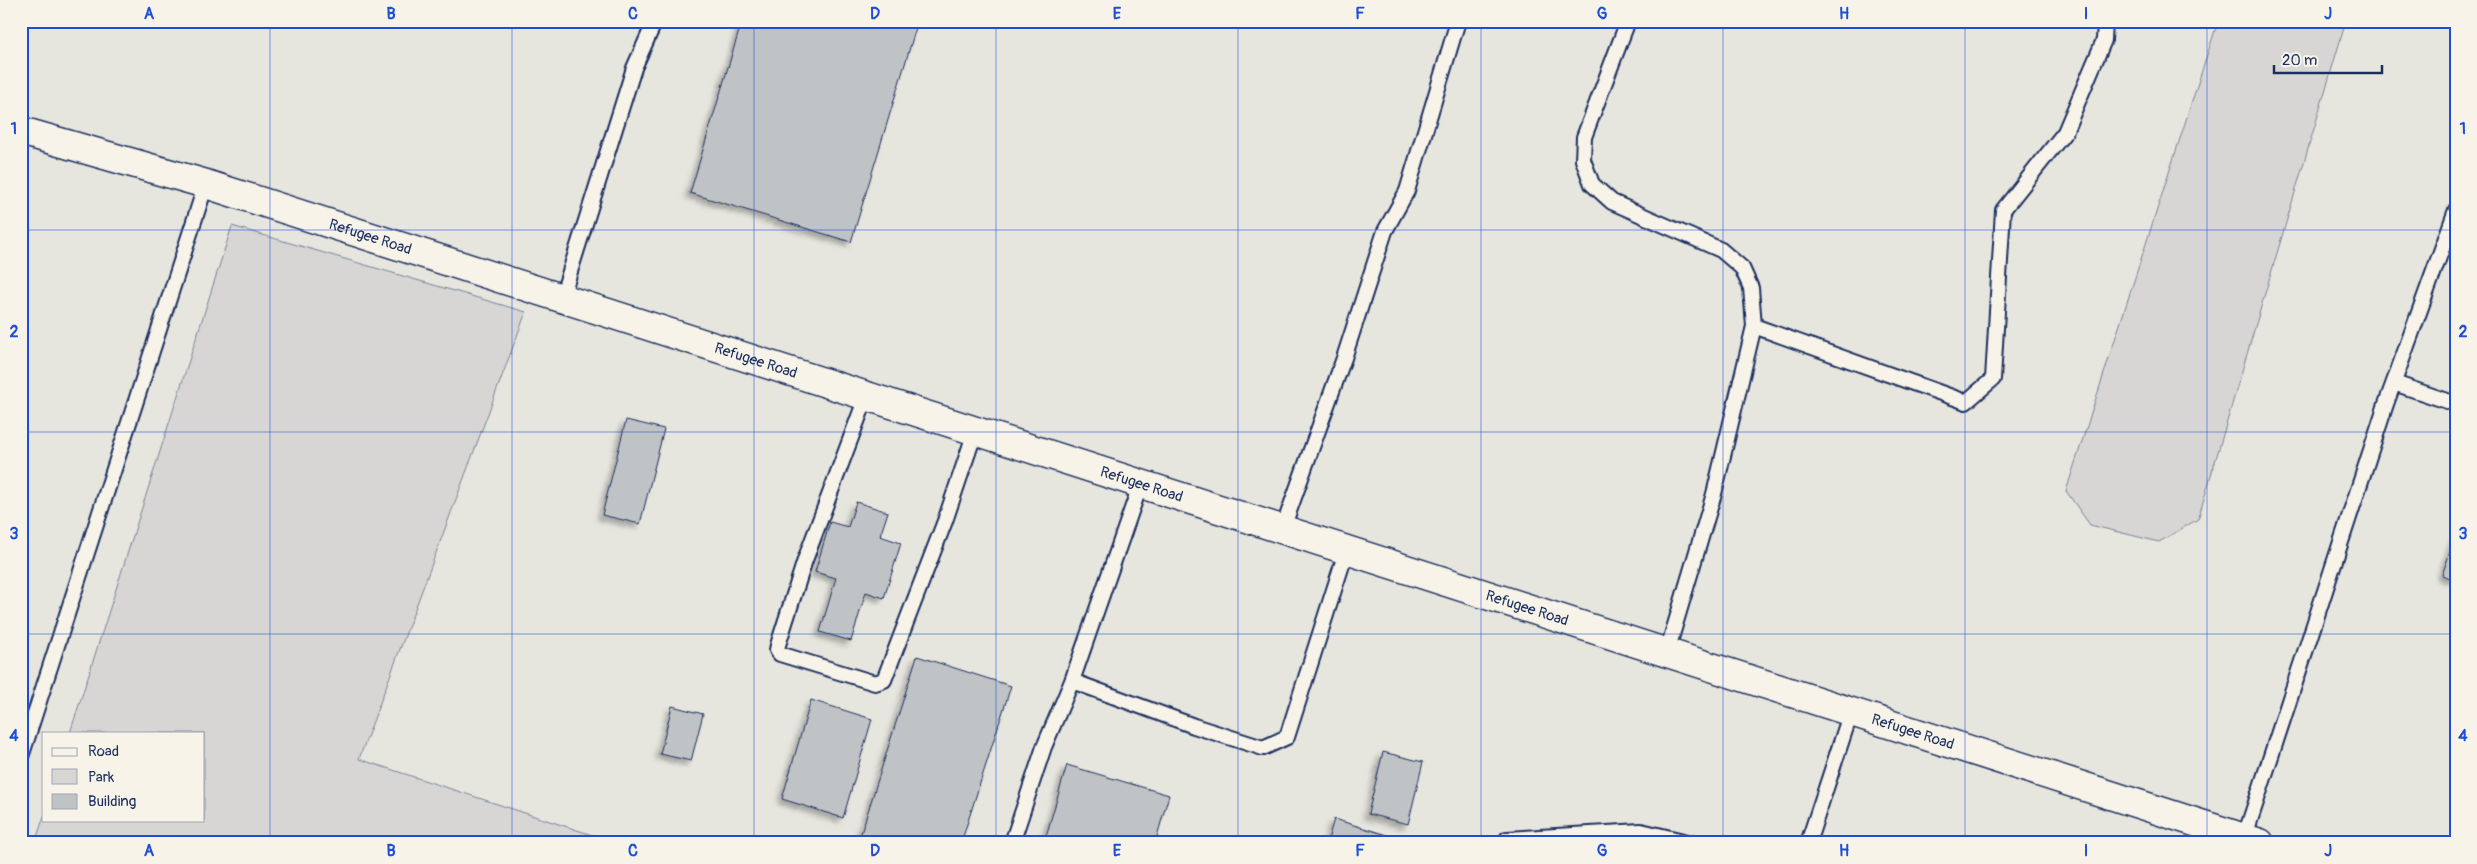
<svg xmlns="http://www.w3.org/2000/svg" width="2477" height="864" font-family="Pangolin,sans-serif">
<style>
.built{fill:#e6e5de}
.green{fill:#d7d6d4;stroke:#798299}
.building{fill:#c0c3c5;stroke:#1b2f5e;filter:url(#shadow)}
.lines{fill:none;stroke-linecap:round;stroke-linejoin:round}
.lane-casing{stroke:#1b2f5e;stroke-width:18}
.secondary-casing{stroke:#1b2f5e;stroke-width:31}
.lane{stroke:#f7f3e8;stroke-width:14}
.secondary{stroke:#f7f3e8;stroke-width:28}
.grid{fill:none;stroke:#1d4ed8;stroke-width:1;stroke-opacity:0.55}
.labels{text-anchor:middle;stroke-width:4.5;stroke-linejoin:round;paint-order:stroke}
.street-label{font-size:15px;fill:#1b2f5e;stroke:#f7f3e8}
.neatline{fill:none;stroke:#1d4ed8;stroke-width:2}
.grid-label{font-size:16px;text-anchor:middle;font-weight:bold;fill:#1d4ed8}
</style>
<defs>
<filter id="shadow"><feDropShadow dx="-4.5" dy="4.5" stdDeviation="2.5" flood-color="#0004"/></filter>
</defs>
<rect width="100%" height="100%" fill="#f7f3e8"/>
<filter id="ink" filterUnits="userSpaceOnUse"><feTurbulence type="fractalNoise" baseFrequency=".02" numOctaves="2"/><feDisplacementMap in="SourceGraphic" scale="10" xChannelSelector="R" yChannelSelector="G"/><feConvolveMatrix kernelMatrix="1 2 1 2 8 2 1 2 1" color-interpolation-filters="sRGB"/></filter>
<g filter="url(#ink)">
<path class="built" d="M21,21H2218L2066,491L2198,519L2346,21H2436L2456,28V843H617L359,759L526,312L232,226L70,733H44V816L35,843H21Z"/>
<path class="green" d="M2218,21H2346L2198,519L2159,542L2090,525L2066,491Z
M232,226L526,312L359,759L617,843H35L44,816V820H204V733H70Z"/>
<path class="building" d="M742,21H918L851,242L690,193Z
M626,420L664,429L640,524L602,515Z
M856,502L888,512L880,536L901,543L884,598L866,592L851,641L820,632L836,578L815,572L830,522L848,527Z
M2456,535V580L2442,575Z
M917,656L1011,686L961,843H858Z
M811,700L872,719L843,818L782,799Z
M672,706L703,714L691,761L660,754Z
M1383,752L1423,762L1408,824L1368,814Z
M1067,765L1169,795L1155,843H1044Z
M1334,819L1400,839L1399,843H1327Z"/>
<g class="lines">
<g class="lane-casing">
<path id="lane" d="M1628,21L1584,137L1583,160L1592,184L1612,202L1721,250L1742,268L1751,288L1754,326
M562,297L634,68L655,21
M2394,383L2456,404
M867,395L805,560L778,645L777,650L780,654L875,683L884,680L945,521L976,429
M1283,528L1344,358L1385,231L1407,191L1458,21
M1667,652L1714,494L1754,326L1966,402L1993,379L2003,210L2065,132L2104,40L2105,21
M1072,681L1194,726L1263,748L1287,737L1347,549
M21,757L206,184
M2243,842L2386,404L2456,210
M1012,843L1044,747L1072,681L1141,483
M1506,843L1507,839L1641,831L1692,843
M1808,843L1851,712"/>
</g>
<g class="secondary-casing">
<g id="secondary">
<path id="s1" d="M21,131L206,184L2260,843"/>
</g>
</g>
<use href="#lane" class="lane"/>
<use href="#secondary" class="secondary"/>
</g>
</g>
<path class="grid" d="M270,21V843M512,21V843M754,21V843M996,21V843M1238,21V843M1481,21V843M1723,21V843M1965,21V843M2207,21V843M21,230H2456M21,432H2456M21,634H2456"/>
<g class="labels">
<g class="street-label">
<text dy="5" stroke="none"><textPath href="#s1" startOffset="365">Refugee Road</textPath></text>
<text dy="5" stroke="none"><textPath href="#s1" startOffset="770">Refugee Road</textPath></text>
<text dy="5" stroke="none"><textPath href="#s1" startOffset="1175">Refugee Road</textPath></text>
<text dy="5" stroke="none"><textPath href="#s1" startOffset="1580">Refugee Road</textPath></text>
<text dy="5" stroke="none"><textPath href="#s1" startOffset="1985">Refugee Road</textPath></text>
</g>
</g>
<rect width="2477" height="864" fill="none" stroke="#f7f3e8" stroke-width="55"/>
<rect x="42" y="732" width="162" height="90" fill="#f7f3e8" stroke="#9fa5b1"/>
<rect x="52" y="748" width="25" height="8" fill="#f7f3e8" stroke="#9fa5b1"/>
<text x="88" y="756" font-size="15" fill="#1b2f5e">Road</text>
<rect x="52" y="769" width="25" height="15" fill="#d7d6d4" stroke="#9fa5b1"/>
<text x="88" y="782" font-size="15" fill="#1b2f5e">Park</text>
<rect x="52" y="794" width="25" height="15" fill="#c0c3c5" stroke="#9fa5b1"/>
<text x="88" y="806" font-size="15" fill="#1b2f5e">Building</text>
<path d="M2274 65v8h108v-8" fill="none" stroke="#1b2f5e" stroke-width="2.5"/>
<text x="2282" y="65" font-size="15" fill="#1b2f5e" stroke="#f7f3e8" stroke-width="4" paint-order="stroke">20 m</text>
<rect x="28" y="28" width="2422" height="808" class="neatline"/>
<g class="grid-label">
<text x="149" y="19">A</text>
<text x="391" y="19">B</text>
<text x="633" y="19">C</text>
<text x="875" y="19">D</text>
<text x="1117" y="19">E</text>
<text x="1360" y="19">F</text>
<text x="1602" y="19">G</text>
<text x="1844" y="19">H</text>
<text x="2086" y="19">I</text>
<text x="2328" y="19">J</text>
<text x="14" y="134">1</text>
<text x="2463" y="134">1</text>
<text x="14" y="337">2</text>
<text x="2463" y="337">2</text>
<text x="14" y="539">3</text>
<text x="2463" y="539">3</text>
<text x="14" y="741">4</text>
<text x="2463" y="741">4</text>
<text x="149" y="856">A</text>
<text x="391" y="856">B</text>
<text x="633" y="856">C</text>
<text x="875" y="856">D</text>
<text x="1117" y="856">E</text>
<text x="1360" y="856">F</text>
<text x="1602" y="856">G</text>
<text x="1844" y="856">H</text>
<text x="2086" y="856">I</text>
<text x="2328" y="856">J</text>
</g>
</svg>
